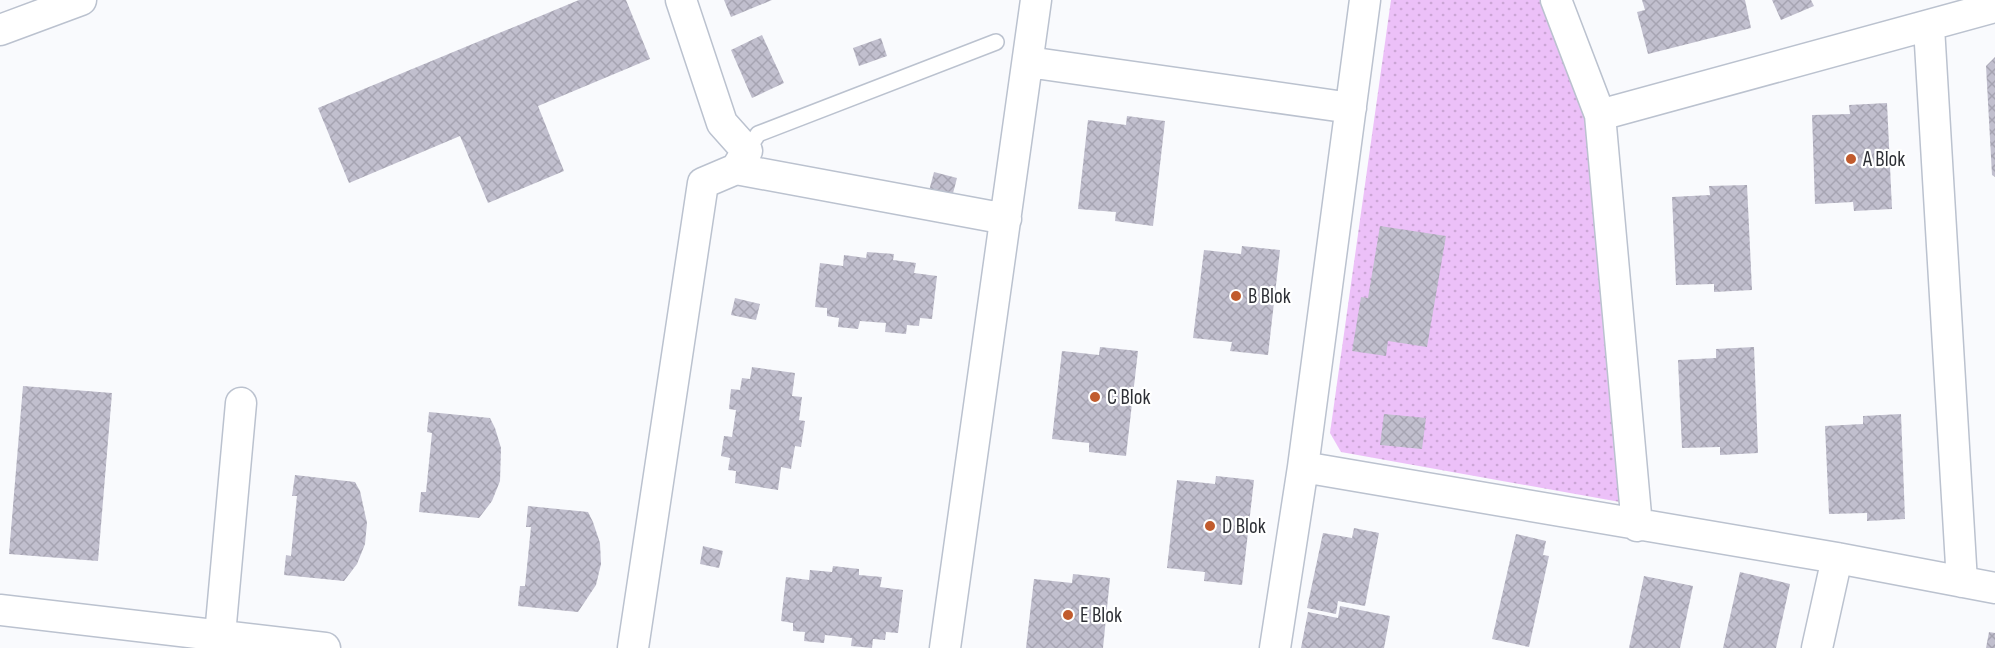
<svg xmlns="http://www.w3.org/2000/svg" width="1995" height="648" font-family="'Sofia Sans Condensed',sans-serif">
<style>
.grass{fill:url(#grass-dots)}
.building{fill:url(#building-cross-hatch)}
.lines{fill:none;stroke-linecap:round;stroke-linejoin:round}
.service-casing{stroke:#bbc2cf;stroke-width:18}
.minor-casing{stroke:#bbc2cf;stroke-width:33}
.service{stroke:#fff;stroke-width:15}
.minor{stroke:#fff;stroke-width:30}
.poi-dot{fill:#c15b2d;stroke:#fff;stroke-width:2}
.labels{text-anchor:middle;stroke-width:4.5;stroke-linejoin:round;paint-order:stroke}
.poi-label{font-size:21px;fill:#2d2f35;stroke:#fff;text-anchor:start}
</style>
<defs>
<pattern id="grass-dots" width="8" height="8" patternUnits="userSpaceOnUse" patternTransform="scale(1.5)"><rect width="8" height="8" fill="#ecc0f8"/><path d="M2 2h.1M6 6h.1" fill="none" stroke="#cba5d5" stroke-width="1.8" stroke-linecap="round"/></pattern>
<pattern id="building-cross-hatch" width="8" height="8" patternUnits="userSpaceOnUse" patternTransform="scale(1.5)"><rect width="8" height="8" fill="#c1bfce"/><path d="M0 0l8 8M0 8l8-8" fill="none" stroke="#a6a4b2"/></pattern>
</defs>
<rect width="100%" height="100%" fill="#f9fafd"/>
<path class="grass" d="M1391,0H1545L1580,96L1593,149L1620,502L1341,452L1330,433Z"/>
<path class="building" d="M579,0H626L650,59L538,106L564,171L488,203L460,136L349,183L318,108Z
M724,0H772L731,17Z
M1642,0H1745L1751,28L1648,54L1637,12L1645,10Z
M1772,0H1811L1814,6L1781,20Z
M762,35L784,83L752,98L731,50Z
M881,38L887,56L859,66L853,48Z
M1995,57V177L1992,175L1986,66Z
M1887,103L1892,209L1854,211L1853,202L1815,204L1812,115L1850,114L1849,105Z
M1127,116L1165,121L1153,226L1115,221L1116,212L1078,209L1088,120L1126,125Z
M934,172L957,178L952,197L929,191Z
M1747,185L1752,290L1714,292V284L1676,285L1672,197L1710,195L1709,186Z
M1380,226L1446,236L1427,347L1388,341L1386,356L1352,351L1361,297L1368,298Z
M1242,246L1280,250L1268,355L1230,351L1232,342L1193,338L1204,250L1241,254Z
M867,252L894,254L893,260L916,263L914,273L937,276L932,319L920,318L919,326L907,325L906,334L885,332L886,323L860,321L858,329L838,327L839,318L827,316V308L815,307L820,263L843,266L844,255L866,258Z
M735,298L760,304L756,320L731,315Z
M1100,347L1138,351L1126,456L1089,452V443L1052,439L1062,351L1099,355Z
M1754,347L1758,453L1720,455V447L1682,448L1678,360L1716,358V349Z
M752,367L795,373L792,396L802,397L799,420L805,421L801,447L795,446L791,469L781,467L778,490L735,483L736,471L728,470L730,458L721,456L724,436L732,437L736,410L729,409L731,389L740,390L742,378L750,379Z
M23,386L112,393L98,561L9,554Z
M429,412L490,418L495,428L501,448L500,481L492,501L479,518L419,512L421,492H426L432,433L427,432Z
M1384,414L1426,418L1422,449L1380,445Z
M1901,414L1905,519L1867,521V513L1829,514L1825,426L1863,424V416Z
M295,475L355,482L360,491L367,523L365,544L357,564L344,581L284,575L286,555L291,556L297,496H292Z
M1216,476L1254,480L1242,585L1204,581L1205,572L1167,568L1177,480L1215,484Z
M528,506L588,512L593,522L600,543L601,564L596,585L578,612L518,606L520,586H525L531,527H526Z
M1354,528L1379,533L1365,606L1338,601L1336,614L1307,608L1323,533L1352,538Z
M1516,534L1546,541L1543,555L1549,556L1529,647L1492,639Z
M703,546L723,551L719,568L700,564Z
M833,566L859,569V575L882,577L880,587L903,590L898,633L886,632L885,640L873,639L872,648L851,646L852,638L825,635L824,643L804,641L805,632L793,631V623L781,621L786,577L809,580L810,570L832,572Z
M1740,572L1790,584L1776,648H1723Z
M1073,574L1110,578L1103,648H1026L1034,579L1072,583Z
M1644,576L1693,586L1680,648H1629Z
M1340,606L1390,616L1384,648H1301L1308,612L1338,618Z
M1989,632L1995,633V648H1986Z"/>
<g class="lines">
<g class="service-casing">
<path id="service" d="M747,151L758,134L996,42"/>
</g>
<g class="minor-casing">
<path id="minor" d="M681,0L722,123L747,151L736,169
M1556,0L1600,115L1637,526
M1929,27L1962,582
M0,30L81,0
M1028,62L1351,108
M1600,115L1995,7
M1303,467L1837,558L1995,588
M0,610L325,648
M220,635L241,403
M633,648L703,183L736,169L1006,219
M945,648L1036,0
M1275,648L1303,467L1365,0
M1817,648L1837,558"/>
</g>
<use href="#service" class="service"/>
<use href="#minor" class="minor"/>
</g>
<g class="poi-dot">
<circle cx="1851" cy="159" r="6"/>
<circle cx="1236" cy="296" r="6"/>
<circle cx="1095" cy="397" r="6"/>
<circle cx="1210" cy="526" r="6"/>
<circle cx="1068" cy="615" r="6"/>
</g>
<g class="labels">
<g class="poi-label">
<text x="1863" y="166">A Blok</text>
<text x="1248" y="303">B Blok</text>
<text x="1107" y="404">C Blok</text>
<text x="1222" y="533">D Blok</text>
<text x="1080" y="622">E Blok</text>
</g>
</g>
</svg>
